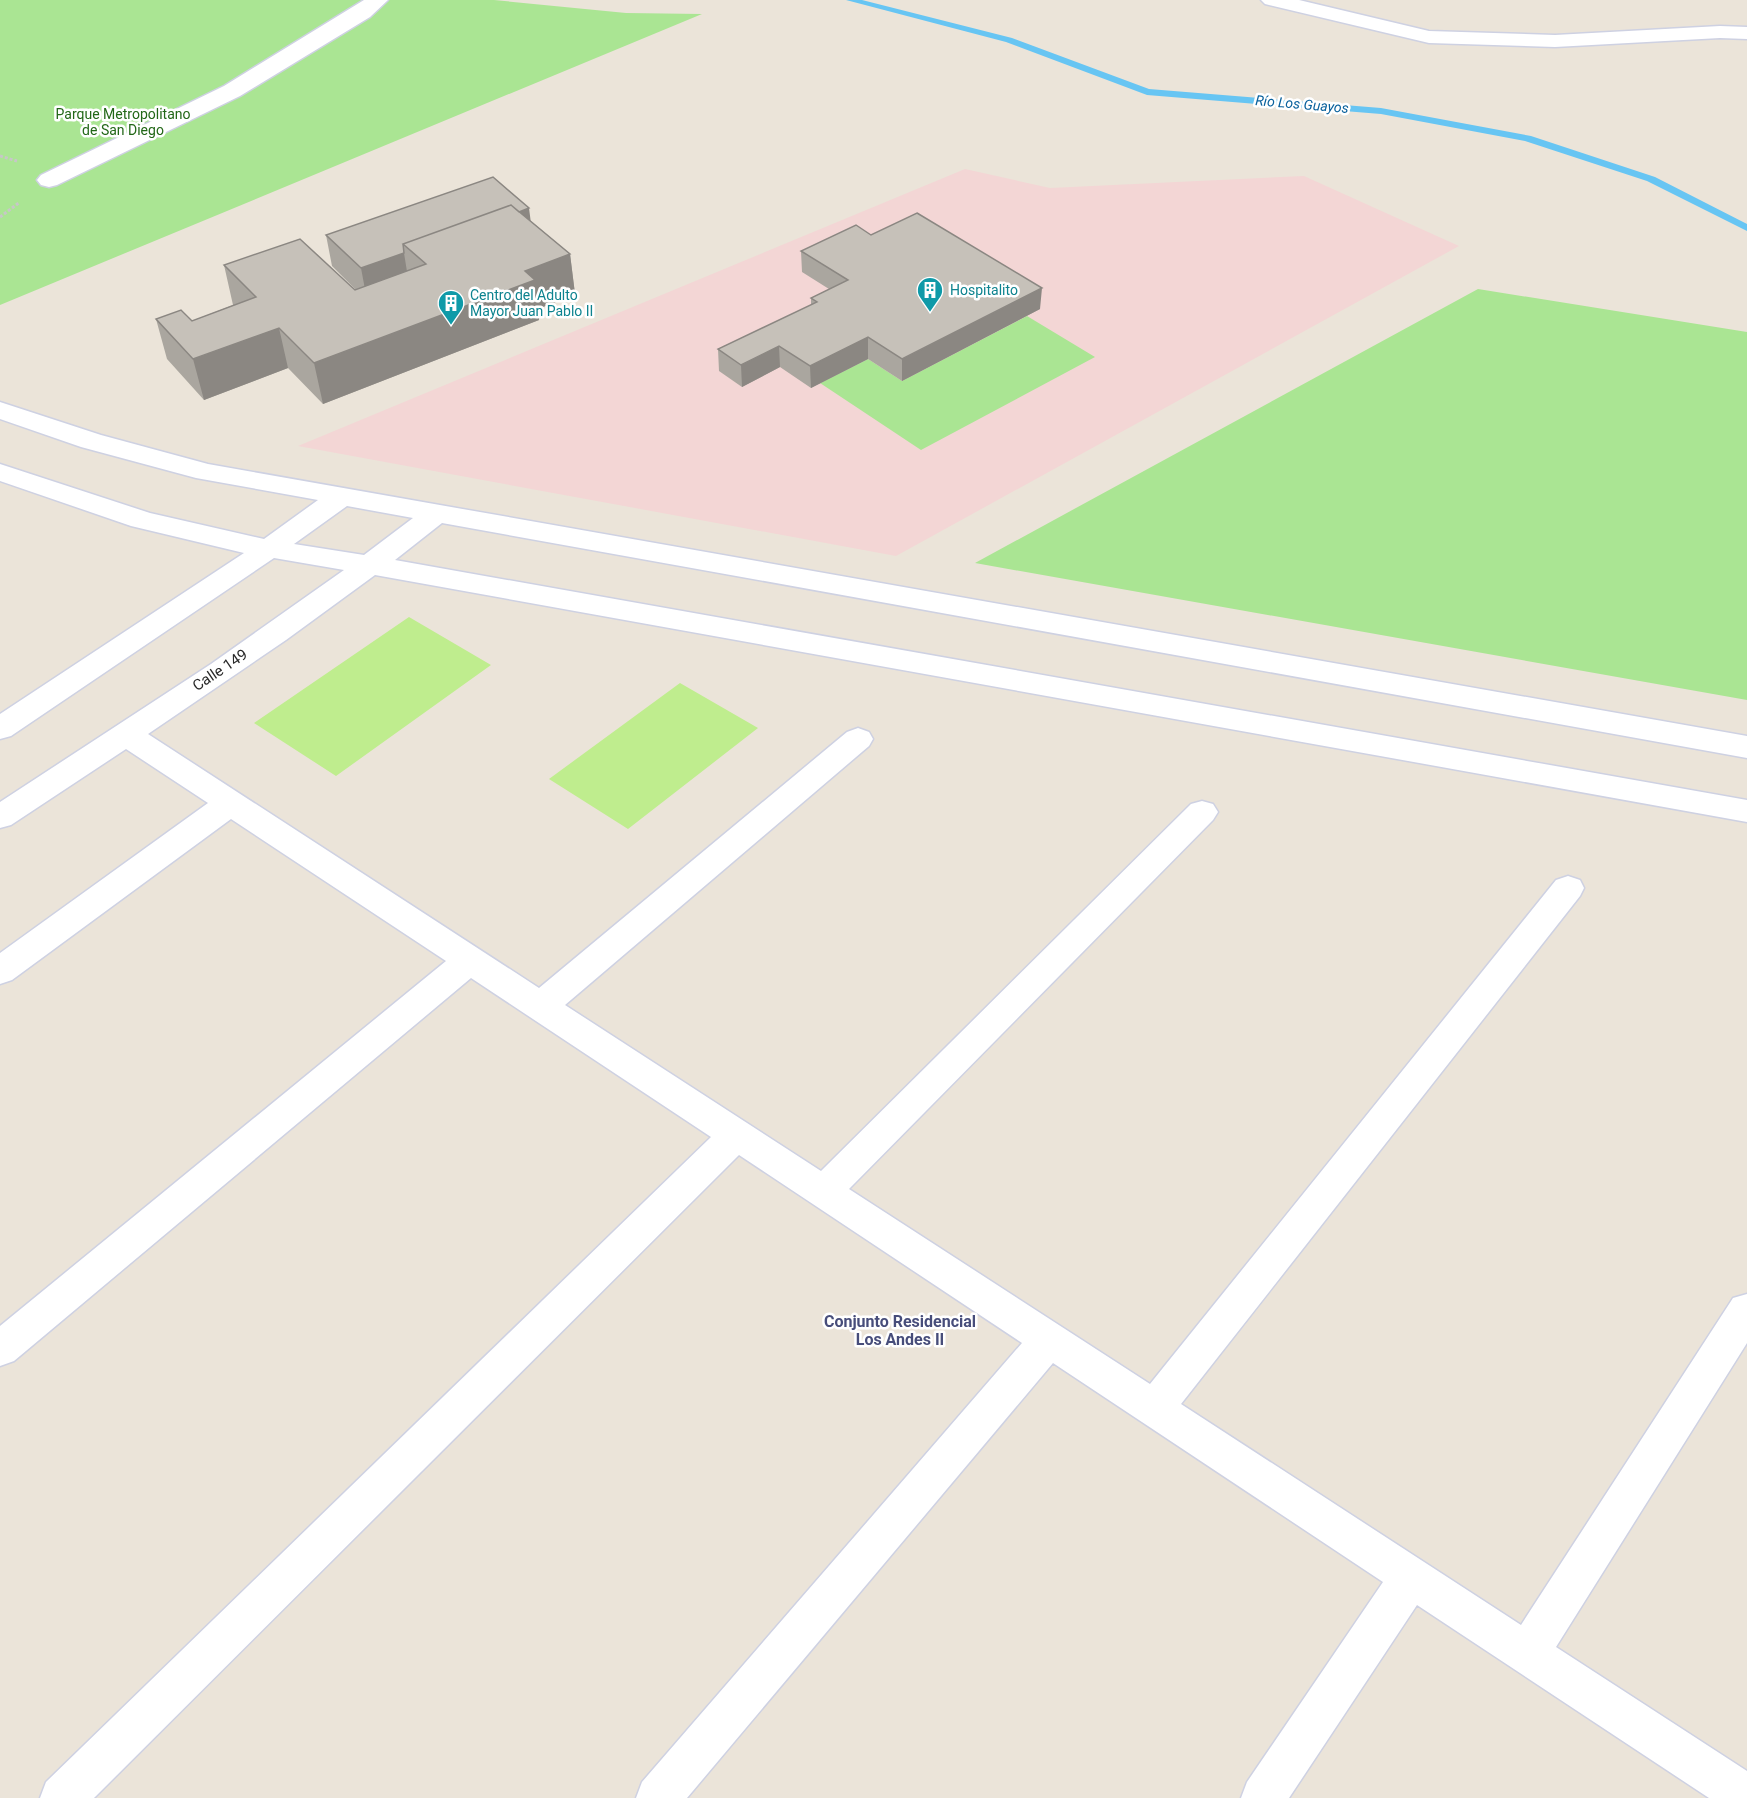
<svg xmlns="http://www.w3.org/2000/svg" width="1747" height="1798" font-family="Roboto,sans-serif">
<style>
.medical{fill:#f3d6d5}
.green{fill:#aae593}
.pitch{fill:#bfed8e}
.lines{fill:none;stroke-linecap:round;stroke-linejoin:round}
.stream{fill:#67c5f3;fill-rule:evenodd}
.minor-casing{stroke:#ced1e2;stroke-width:3}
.path{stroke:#c7c7c7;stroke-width:3;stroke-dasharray:3 2;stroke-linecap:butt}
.minor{fill:#fff;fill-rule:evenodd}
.wall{fill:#aaa69f}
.shaded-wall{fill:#8b8782}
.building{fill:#c6c1b9;stroke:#8b8782;stroke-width:1.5}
.labels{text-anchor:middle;stroke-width:5;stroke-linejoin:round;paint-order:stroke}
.far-water-label{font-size:14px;font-style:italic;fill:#08609c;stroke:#fff}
.far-park-label{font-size:14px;fill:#226717;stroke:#fff}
.far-culture-label{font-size:14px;fill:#0d838f;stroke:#fff;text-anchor:start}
.street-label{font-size:15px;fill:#282828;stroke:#fff}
.neighbourhood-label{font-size:16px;font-weight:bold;fill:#474d7a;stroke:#fff}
</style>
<rect width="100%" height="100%" fill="#ebe4d9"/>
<path class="medical" d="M965,169L1050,188L1304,176L1459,246L896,556L298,446Z"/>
<path class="green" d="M0,0H494L626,13L702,14L0,305Z
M1478,289L1747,332V700L975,563Z
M1027,316L1095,357L921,450L820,383L868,359L902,381Z"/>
<path class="pitch" d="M409,617L491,665L336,776L254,723Z
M680,683L758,728L628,829L549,779Z"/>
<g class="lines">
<path class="stream" d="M846,0H862L1012,38L1149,89L1381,108L1531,136L1655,177L1747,224V231L1647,181L1525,141L1381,114L1147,95L1006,42Z"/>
<g class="minor-casing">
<path id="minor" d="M364,0H388L370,17L240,96L57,185L49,187L41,185L37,180L41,175L224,86Z
M1261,0H1299L1429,31L1555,35L1720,26L1747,27V39L1720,38L1555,47L1429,43L1265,4Z
M0,402L101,435L208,464L1747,736V758L442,523L395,560L1747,800V822L375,575L286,640L148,734L539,988L847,732L858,728L869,732L873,739L869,746L565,1005L821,1171L1191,804L1202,801L1213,804L1218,812L1213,820L849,1189L1150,1384L1556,880L1568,876L1580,880L1584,888L1580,896L1181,1404L1521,1625L1733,1298L1747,1294V1343L1556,1647L1747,1771V1798H1709L1417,1605L1289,1798H1241L1247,1782L1383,1582L1053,1363L687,1798H636L642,1782L1022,1343L739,1155L94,1798H40L46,1782L711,1137L471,978L14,1361L0,1366V1326L446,961L231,819L12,980L0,984V953L208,803L126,749L11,825L0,828V802L211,664L344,570L274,558L11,736L0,739V714L244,553L131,526L0,481V464L150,513L264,539L318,500L196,478L81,447L0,419ZM347,506L413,518L364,555L294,544Z"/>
</g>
<path class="path" d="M0,156L17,161
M0,217L20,202"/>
<use href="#minor" class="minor"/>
</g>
<path class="wall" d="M531,221L570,254L575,294L538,309L539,320L323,404L288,368L204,400L167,359L156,319L192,321L233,305L224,265L355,290H356L332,266L326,235Z
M871,235L1040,309L902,381L868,359L811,388L780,367L742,387L719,371L718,349L811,305V298L829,289L802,272L801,251Z"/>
<path class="shaded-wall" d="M529,208L533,239L410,251Z
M404,253L409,284L367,300L361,268Z
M570,254L575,294L538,309L539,320L323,404L314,363L525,271Z
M1042,288L1040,309L902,381V359Z
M279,328L288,368L204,400L193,359Z
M868,337V359L811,388L810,366Z
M779,346L780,367L742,387L741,365Z"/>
<path class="building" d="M493,177L529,208L519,212L511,205L403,244L404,253L361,268L326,235Z
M511,205L570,254L525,271L535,280L314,363L279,328L193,359L156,319L181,310L192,321L256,297L224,265L300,239L355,290L426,264L403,244Z
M917,213L1042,288L902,359L868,337L810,366L779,346L741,365L718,349L817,302L811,298L848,280L801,251L856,225L871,235Z"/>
<defs>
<g id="building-pin" transform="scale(1.35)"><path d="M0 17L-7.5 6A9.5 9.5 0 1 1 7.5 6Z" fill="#0f9aa8" stroke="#fff"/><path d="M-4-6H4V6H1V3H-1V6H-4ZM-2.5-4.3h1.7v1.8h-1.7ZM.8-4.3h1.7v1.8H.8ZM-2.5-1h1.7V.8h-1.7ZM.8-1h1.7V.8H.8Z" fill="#fff"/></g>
</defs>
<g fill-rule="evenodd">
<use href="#building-pin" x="930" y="290"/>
<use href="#building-pin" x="451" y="303"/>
</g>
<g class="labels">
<g class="far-water-label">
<text transform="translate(1302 104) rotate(5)" y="5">Río Los Guayos</text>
</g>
<g class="far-park-label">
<text x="123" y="119">Parque Metropolitano<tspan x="123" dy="16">de San Diego</tspan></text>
</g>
<g class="far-culture-label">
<text x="950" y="295">Hospitalito</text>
<text x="470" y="300">Centro del Adulto<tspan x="470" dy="16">Mayor Juan Pablo II</tspan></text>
</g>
<g class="street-label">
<text transform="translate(220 670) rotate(-34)" y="5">Calle 149</text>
</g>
<g class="neighbourhood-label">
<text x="900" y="1327">Conjunto Residencial<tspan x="900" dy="18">Los Andes II</tspan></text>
</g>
</g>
</svg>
